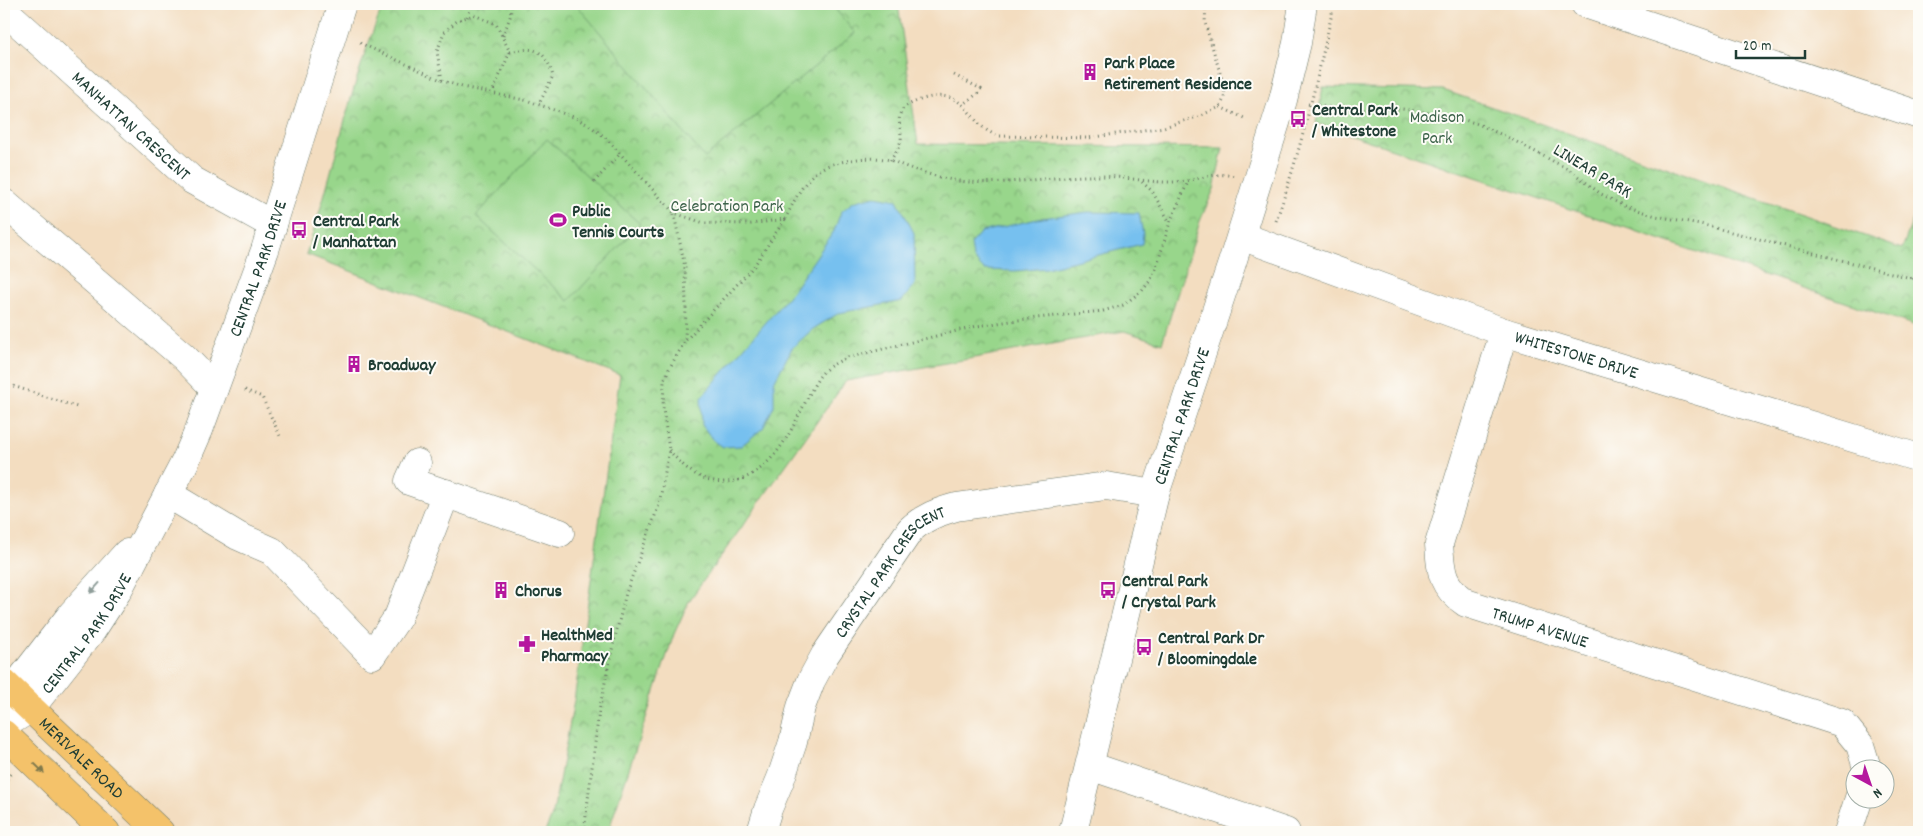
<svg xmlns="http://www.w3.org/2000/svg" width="1923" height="836" font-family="Dekko,sans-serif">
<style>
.park{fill:url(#park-crowns);stroke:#5c8a60}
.garden{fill:#98d68b;stroke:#5c8a60}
.water{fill:#76c0ef;stroke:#4a7e92}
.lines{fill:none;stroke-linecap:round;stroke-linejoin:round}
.minor-casing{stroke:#697565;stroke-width:29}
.major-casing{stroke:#697565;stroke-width:29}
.path{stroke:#697565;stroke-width:3;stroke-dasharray:1 4;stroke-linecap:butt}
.minor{stroke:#fff;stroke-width:28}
.major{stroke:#f4c26a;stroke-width:28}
.oneway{fill:#8f9e9a}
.oneway2{fill:#7f794c}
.labels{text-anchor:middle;stroke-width:4;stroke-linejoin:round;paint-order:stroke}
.poi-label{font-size:18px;font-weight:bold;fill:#1f3d34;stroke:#fdfcf7;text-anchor:start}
.park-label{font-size:18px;fill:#3d634a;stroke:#fdfcf7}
.street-label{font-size:18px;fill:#1f3d34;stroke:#fdfcf7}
</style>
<defs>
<pattern id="park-crowns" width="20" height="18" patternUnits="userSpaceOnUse" patternTransform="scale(1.25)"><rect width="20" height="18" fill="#98d68b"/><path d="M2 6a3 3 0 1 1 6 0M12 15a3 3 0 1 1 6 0" fill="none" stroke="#7baf72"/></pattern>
</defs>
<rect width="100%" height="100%" fill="#fdfcf7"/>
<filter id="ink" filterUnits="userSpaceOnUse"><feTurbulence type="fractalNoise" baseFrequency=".02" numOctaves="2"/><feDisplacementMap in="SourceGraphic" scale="10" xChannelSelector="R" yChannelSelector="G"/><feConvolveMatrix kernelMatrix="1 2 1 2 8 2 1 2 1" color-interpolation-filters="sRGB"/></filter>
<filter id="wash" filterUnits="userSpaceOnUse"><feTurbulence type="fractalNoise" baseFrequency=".0096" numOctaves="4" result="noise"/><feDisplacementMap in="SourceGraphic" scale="20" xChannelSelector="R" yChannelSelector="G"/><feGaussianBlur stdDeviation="1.12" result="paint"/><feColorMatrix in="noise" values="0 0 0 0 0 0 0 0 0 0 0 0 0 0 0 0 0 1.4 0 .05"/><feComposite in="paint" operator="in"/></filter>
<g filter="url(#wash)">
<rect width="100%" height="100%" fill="#f3ddc0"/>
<path class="park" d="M384,4H898L918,144L1223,148L1214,189L1200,221L1162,343L1124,331L846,381L689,601L674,634L608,832H545L553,813L574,701L620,375L306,254C335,171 349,84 384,4Z
M1323,87L1443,90L1902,249L1919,203V327L1316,123Z"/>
<path class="garden" d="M576,4H831L855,33L705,158Z
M547,139L640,224L569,301L476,216Z"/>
<path class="water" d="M875,196L897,200L914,233L915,284L902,301L839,313L813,329L792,348L774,382V406L763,428L741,446L723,447L713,440L702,425L701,398L792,292L834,231L841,212L853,202Z
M1088,212L1139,213L1143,234L1142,244L1047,268L1015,271L984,270L973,258L971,243L981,232L1042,218Z"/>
</g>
<g filter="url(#ink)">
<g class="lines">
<g class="minor-casing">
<g id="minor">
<path d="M1585,4L1919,115"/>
<path id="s1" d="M4,10L192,180L273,225"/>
<path d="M4,203L184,357L214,388"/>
<path id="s2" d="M1241,236L1504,332L1919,458"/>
<path id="s3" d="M1504,332L1439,544C1441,572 1441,586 1466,603L1842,723L1860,745L1867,768"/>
<path d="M417,463L409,481L560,533"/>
<path d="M168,494L238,536L272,551L372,655L398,617L446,493"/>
<path d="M4,712L12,691L71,615L127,553"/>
<path id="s4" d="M4,725L30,709L93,629L117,592L185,462L199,430L265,250L342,4"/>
<path d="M1090,766L1286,832"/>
<path id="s5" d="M761,832L768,809L781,778L793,742L801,707L811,681L825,655L910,530C924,517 938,512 956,507L1106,486L1155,494"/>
<path id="s6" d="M1073,832L1155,494L1232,263L1283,100L1297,43L1303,4"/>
<path d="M1848,832L1859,798"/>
</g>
</g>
<g class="major-casing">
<g id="major">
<path id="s7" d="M4,683L160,832"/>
<path d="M4,734L106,832"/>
</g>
</g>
<path class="path" d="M467,17L473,4
M503,36L510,17L512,4
M360,43L443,81L462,87L529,101L576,118L590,126L605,137L674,213L704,223L751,224L785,219C796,198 807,170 833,164C851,159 872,156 890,160C896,162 901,165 907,167C927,174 949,181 970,182C1010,185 1051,176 1091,176C1119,175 1146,183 1174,182C1194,182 1215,171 1233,176
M510,52C535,46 545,49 553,76L539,104
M954,75L981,89L977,94L963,104
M442,80L437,52L444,32L458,20L474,15L496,24L510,52L492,93
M1308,104L1341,109H1402L1452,116L1478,124L1509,138L1570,170L1601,194L1624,206L1656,216L1700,224L1919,280
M1220,107L1244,118
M890,161C895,154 899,148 901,140C902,130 896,119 902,110C907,104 915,102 923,99C971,85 966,128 1000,136L1088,138L1164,127L1197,117L1220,107L1224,99L1225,89L1205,23L1206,4
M594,182L619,155
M1142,182L1152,191L1169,221
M1276,221C1301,150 1318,77 1334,4
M1912,279L1919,270
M686,340L754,266L785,219
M4,383L77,407
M245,390L262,397L280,436
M669,450C684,468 699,481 723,482C739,482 749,477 761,468C785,448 795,422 809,395C813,387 817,379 823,372C829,366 838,362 846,358L977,326L1018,320L1103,311L1123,305L1142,291L1150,281L1156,269L1170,222L1188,182
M4,783L11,773
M584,832L599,711L611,654L626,593L659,505L669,450L663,409L664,381L669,369L685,341L686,307L685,267L674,214"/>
<use href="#minor" class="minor"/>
<use href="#major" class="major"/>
</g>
<defs><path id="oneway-solid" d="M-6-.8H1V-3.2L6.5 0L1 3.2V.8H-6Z" transform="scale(1.25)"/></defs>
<use class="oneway" href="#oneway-solid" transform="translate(95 588) rotate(132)"/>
<use class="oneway2" href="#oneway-solid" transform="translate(39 768) rotate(44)"/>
</g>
<defs>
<g id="building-bare" transform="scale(1.35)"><path d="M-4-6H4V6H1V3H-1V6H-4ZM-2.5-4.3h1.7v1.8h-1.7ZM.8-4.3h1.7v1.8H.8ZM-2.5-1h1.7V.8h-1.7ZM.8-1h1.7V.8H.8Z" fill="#b5179e" stroke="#fdfcf7" stroke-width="2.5" paint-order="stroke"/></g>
<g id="bus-bare" transform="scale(1.35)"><path d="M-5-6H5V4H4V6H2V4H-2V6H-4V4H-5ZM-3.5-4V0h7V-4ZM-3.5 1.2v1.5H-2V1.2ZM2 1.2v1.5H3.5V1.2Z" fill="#b5179e" stroke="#fdfcf7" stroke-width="2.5" paint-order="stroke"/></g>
<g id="stadium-bare" transform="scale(1.35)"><path d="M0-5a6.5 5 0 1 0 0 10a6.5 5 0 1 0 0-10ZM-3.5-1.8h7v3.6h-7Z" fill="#b5179e" stroke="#fdfcf7" stroke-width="2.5" paint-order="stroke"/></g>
<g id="pharmacy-bare" transform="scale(1.35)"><path d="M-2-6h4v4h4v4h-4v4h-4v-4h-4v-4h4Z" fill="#b5179e" stroke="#fdfcf7" stroke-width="2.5" paint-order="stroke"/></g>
</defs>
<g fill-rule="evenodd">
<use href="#building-bare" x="1090" y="72"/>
<use href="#bus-bare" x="1298" y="119"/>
<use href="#stadium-bare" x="558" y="220"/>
<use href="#bus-bare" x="299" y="230"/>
<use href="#building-bare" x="354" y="364"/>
<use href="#building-bare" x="501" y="590"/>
<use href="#bus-bare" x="1108" y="590"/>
<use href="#pharmacy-bare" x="527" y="644"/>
<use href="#bus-bare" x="1144" y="647"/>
</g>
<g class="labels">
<g class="poi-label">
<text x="1104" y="68">Park Place<tspan x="1104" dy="21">Retirement Residence</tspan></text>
<text x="1312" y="115">Central Park<tspan x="1312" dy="21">/ Whitestone</tspan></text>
<text x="572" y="216">Public<tspan x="572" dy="21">Tennis Courts</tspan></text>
<text x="313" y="226">Central Park<tspan x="313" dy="21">/ Manhattan</tspan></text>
<text x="368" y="370">Broadway</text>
<text x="1122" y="586">Central Park<tspan x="1122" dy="21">/ Crystal Park</tspan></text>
<text x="515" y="596">Chorus</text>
<text x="541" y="640">HealthMed<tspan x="541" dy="21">Pharmacy</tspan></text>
<text x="1158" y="643">Central Park Dr<tspan x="1158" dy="21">/ Bloomingdale</tspan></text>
</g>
<g class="park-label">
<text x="1437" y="122">Madison<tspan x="1437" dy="21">Park</tspan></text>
<text x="727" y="211">Celebration Park</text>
</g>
<g class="street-label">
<text dy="6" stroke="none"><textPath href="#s1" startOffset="172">MANHATTAN CRESCENT</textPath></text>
<text transform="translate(1593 170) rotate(31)" y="6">LINEAR PARK</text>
<text dy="6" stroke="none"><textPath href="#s4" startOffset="530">CENTRAL PARK DRIVE</textPath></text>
<text dy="6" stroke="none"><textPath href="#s2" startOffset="356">WHITESTONE DRIVE</textPath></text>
<text dy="6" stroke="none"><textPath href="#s6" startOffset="430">CENTRAL PARK DRIVE</textPath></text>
<text dy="6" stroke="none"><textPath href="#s5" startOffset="296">CRYSTAL PARK CRESCENT</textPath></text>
<text dy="6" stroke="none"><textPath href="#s3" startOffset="368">TRUMP AVENUE</textPath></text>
<text dy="6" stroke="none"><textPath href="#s4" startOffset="125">CENTRAL PARK DRIVE</textPath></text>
<text dy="6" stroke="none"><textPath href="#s7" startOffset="108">MERIVALE ROAD</textPath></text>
</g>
</g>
<rect width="1923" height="836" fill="none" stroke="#fdfcf7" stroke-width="20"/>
<g transform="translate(1870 784) rotate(140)"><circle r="24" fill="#fdfcf7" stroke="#a4b0a9"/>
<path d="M0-4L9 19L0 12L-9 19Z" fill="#b5179e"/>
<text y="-8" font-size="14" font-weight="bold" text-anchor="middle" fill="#1f3d34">N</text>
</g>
<path d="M1736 50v8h69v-8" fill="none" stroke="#1f3d34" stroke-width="2.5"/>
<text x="1743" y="50" font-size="15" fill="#1f3d34" stroke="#fdfcf7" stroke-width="4" paint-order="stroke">20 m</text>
</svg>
